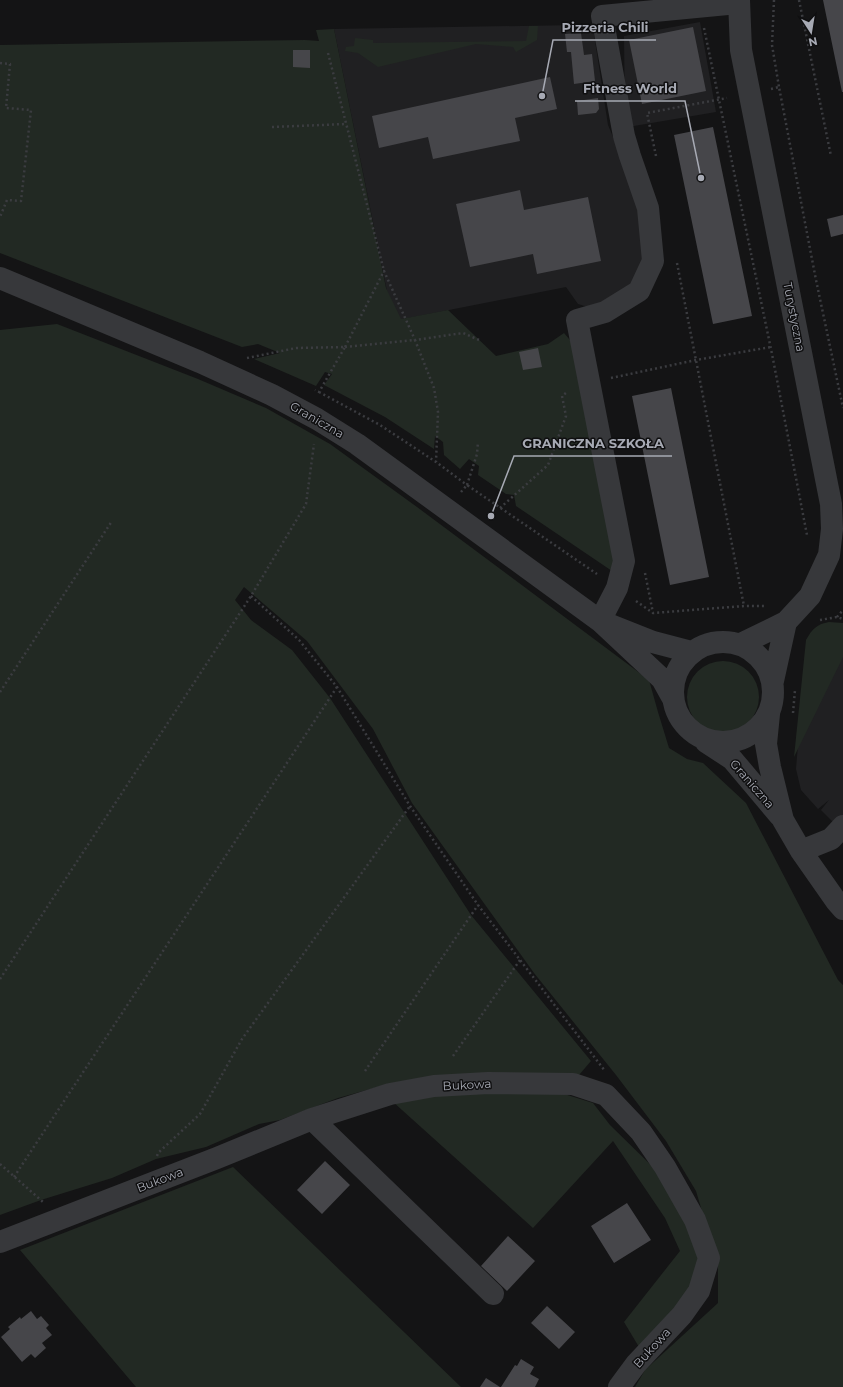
<svg xmlns="http://www.w3.org/2000/svg" width="843" height="1387" font-family="Montserrat,sans-serif">
<style>
.built{fill:#202022}
.green{fill:#222923}
.building{fill:#46464a}
.lines{fill:none;stroke-linecap:round;stroke-linejoin:round}
.path{stroke:#3b3c40;stroke-width:2.5;stroke-dasharray:2 3;stroke-linecap:butt}
.minor{stroke:#37383b;stroke-width:22}
.labels{text-anchor:middle;stroke-width:3;stroke-linejoin:round;paint-order:stroke}
.street-label{font-size:12px;fill:#a7aab4;stroke:#0f0f10}
.leader{fill:none;stroke:#a7aab4;stroke-width:1.5}
.callout-dot{fill:#a7aab4;stroke:#0f0f10;stroke-width:1.5}
.callout-label{font-size:13px;text-anchor:middle;font-weight:bold;fill:#a7aab4;stroke:#0f0f10;stroke-width:3;stroke-linejoin:round;paint-order:stroke}
</style>
<rect width="100%" height="100%" fill="#141415"/>
<path class="built" d="M700,22L716,112L628,127L625,119L624,36Z
M578,25L593,28L608,125L640,202L646,249L638,281L591,308L578,304L566,287L393,321L334,29Z
M843,642V832L821,810L829,800L818,809L801,790L796,769L798,745Z"/>
<path class="green" d="M529,26H538L537,40L516,52L513,47L476,44L378,67L358,53L345,51L346,47L354,46L355,38L373,40V43L526,41Z
M334,29L386,288L401,319L448,310L496,356L548,344L564,333L575,346L615,546L612,571L516,506L514,495L506,494L478,475L479,466L469,459L460,469L444,455L443,442L435,436L434,449L385,417L324,385L332,374L325,372L316,386L254,359L280,353L258,344L242,347L0,253V45L305,40L319,41L316,30Z
M57,324L198,379L266,408L330,444L417,507L649,680L658,712L669,748L687,759L703,763L746,803L838,980L843,985V1387H635L645,1370L718,1303V1265L696,1191L666,1141L616,1075L534,973L412,803L373,729L307,641L244,587L235,600L251,620L292,650L330,698L471,915L591,1061L579,1075L392,1083L338,1098L280,1120L259,1124L206,1147L156,1159L112,1178L41,1200L0,1215V330Z
M829,622L843,623V657L794,757L806,640C812,629 817,624 829,622Z
M687 697a36 36 0 1 1 72 0a36 36 0 1 1-72 0Z
M490,1089L561,1093L593,1103L610,1125L659,1173L688,1223L700,1258L694,1286L639,1347L624,1322L680,1251L665,1218L613,1141L533,1228L392,1101Z
M233,1167L461,1387H136L20,1250Z"/>
<path class="building" d="M823,0H843V92H842Z
M693,27L706,91L642,104L629,40Z
M581,33L584,55L592,54L595,81L574,84L571,52H567L565,34Z
M293,50H310V68L293,67Z
M550,77L557,109L515,118L520,141L433,159L428,137L379,148L372,116Z
M598,98L599,109L596,113L578,115L577,101Z
M713,127L752,316L713,324L674,135Z
M520,190L524,210L588,197L601,261L537,274L533,254L470,267L456,204Z
M843,215V234L831,237L827,219Z
M538,348L542,367L523,370L519,352Z
M671,388L709,577L670,585L632,396Z
M325,1161L350,1185L322,1214L297,1190Z
M627,1203L651,1240L614,1263L591,1226Z
M508,1236L535,1261L507,1291L481,1266Z
M547,1306L575,1332L559,1349L531,1323Z
M31,1311L37,1319L41,1316L49,1325L46,1328L52,1335L42,1343L46,1348L35,1358L31,1354L22,1362L1,1337L10,1329L8,1327L20,1317L21,1319Z
M521,1359L534,1367L530,1374L539,1379L535,1387H501L515,1365L517,1366Z
M486,1378L500,1387H480Z"/>
<g class="lines">
<path class="path" d="M774,0L772,45L779,87
M799,0L831,156
M704,28L772,354L807,535
M328,53L384,271
M0,63L10,64L6,108L31,110L21,201L7,200L0,217
M771,89L779,87L816,280L843,408
M272,127L346,124
M656,156L647,113L727,98
M677,263L744,606
M345,347L384,271L415,340L463,333L479,340
M345,347L415,340L434,388L438,412L436,462
M247,358L296,348L345,347L319,392L315,390
M611,378L696,360L771,347
M319,392L380,425L436,462L467,485L477,454L478,442
M461,492L467,485L597,574
M500,508L548,465L566,416L562,396L567,392
M645,573L653,613
M251,596L299,640L337,687L410,806L478,905L605,1071
M636,601L653,613L744,606H765
M837,617L843,610
M820,620L837,617L843,619
M0,692L112,521
M793,713L795,690
M0,979L251,596L306,504L314,444
M453,1056L520,960
M365,1071L478,905
M157,1156L158,1153L200,1114L242,1039L410,806
M0,1164L43,1202
M14,1177L337,687"/>
<path class="minor" d="M739,0L741,50L831,504L832,529L829,555L810,596L786,622L741,644
M0,278L200,362L272,395L317,419L357,444L600,621L662,679L672,697
M673 692a50 50 0 1 1 100 0a50 50 0 1 1-100 0Z
M691,652L653,642L600,621L617,588L624,561L577,320L605,312L639,291L653,261L648,208L630,156L624,136L602,16L738,3
M773,681L786,622
M769,714L766,744L770,767L783,820L801,851L836,901L843,909
M706,742L732,759L780,816
M801,851L831,839L843,826
M312,1119L493,1294
M0,1242L217,1158L312,1119L390,1094L434,1086L488,1083L573,1084L606,1095L641,1132L665,1167L695,1220L709,1258L699,1291L682,1315L636,1364L619,1387"/>
</g>
<g class="labels">
<g class="street-label">
<text transform="translate(794 317) rotate(79)" y="4">Turystyczna</text>
<text transform="translate(317 420) rotate(30)" y="4">Graniczna</text>
<text transform="translate(752 784) rotate(49)" y="4">Graniczna</text>
<text transform="translate(467 1085) rotate(-3)" y="4">Bukowa</text>
<text transform="translate(160 1180) rotate(-21)" y="4">Bukowa</text>
<text transform="translate(652 1348) rotate(-48)" y="4">Bukowa</text>
</g>
</g>
<path class="leader" d="M542 96L553 40H656M701 178L685 101H575M491 516L514 456H672"/>
<g class="callout-dot">
<circle cx="542" cy="96" r="4"/>
<circle cx="701" cy="178" r="4"/>
<circle cx="491" cy="516" r="4"/>
</g>
<g class="callout-label">
<text x="605" y="32">Pizzeria Chili</text>
<text x="630" y="93">Fitness World</text>
<text x="593" y="448">GRANICZNA SZKOŁA</text>
</g>
<g transform="translate(811 32) rotate(168)" stroke="#0f0f10" stroke-width="3" paint-order="stroke">
<path d="M0-3L7 15L0 10L-7 15Z" fill="#a7aab4"/>
<text y="-6" font-size="11" font-weight="bold" text-anchor="middle" fill="#a7aab4">N</text>
</g>
</svg>
